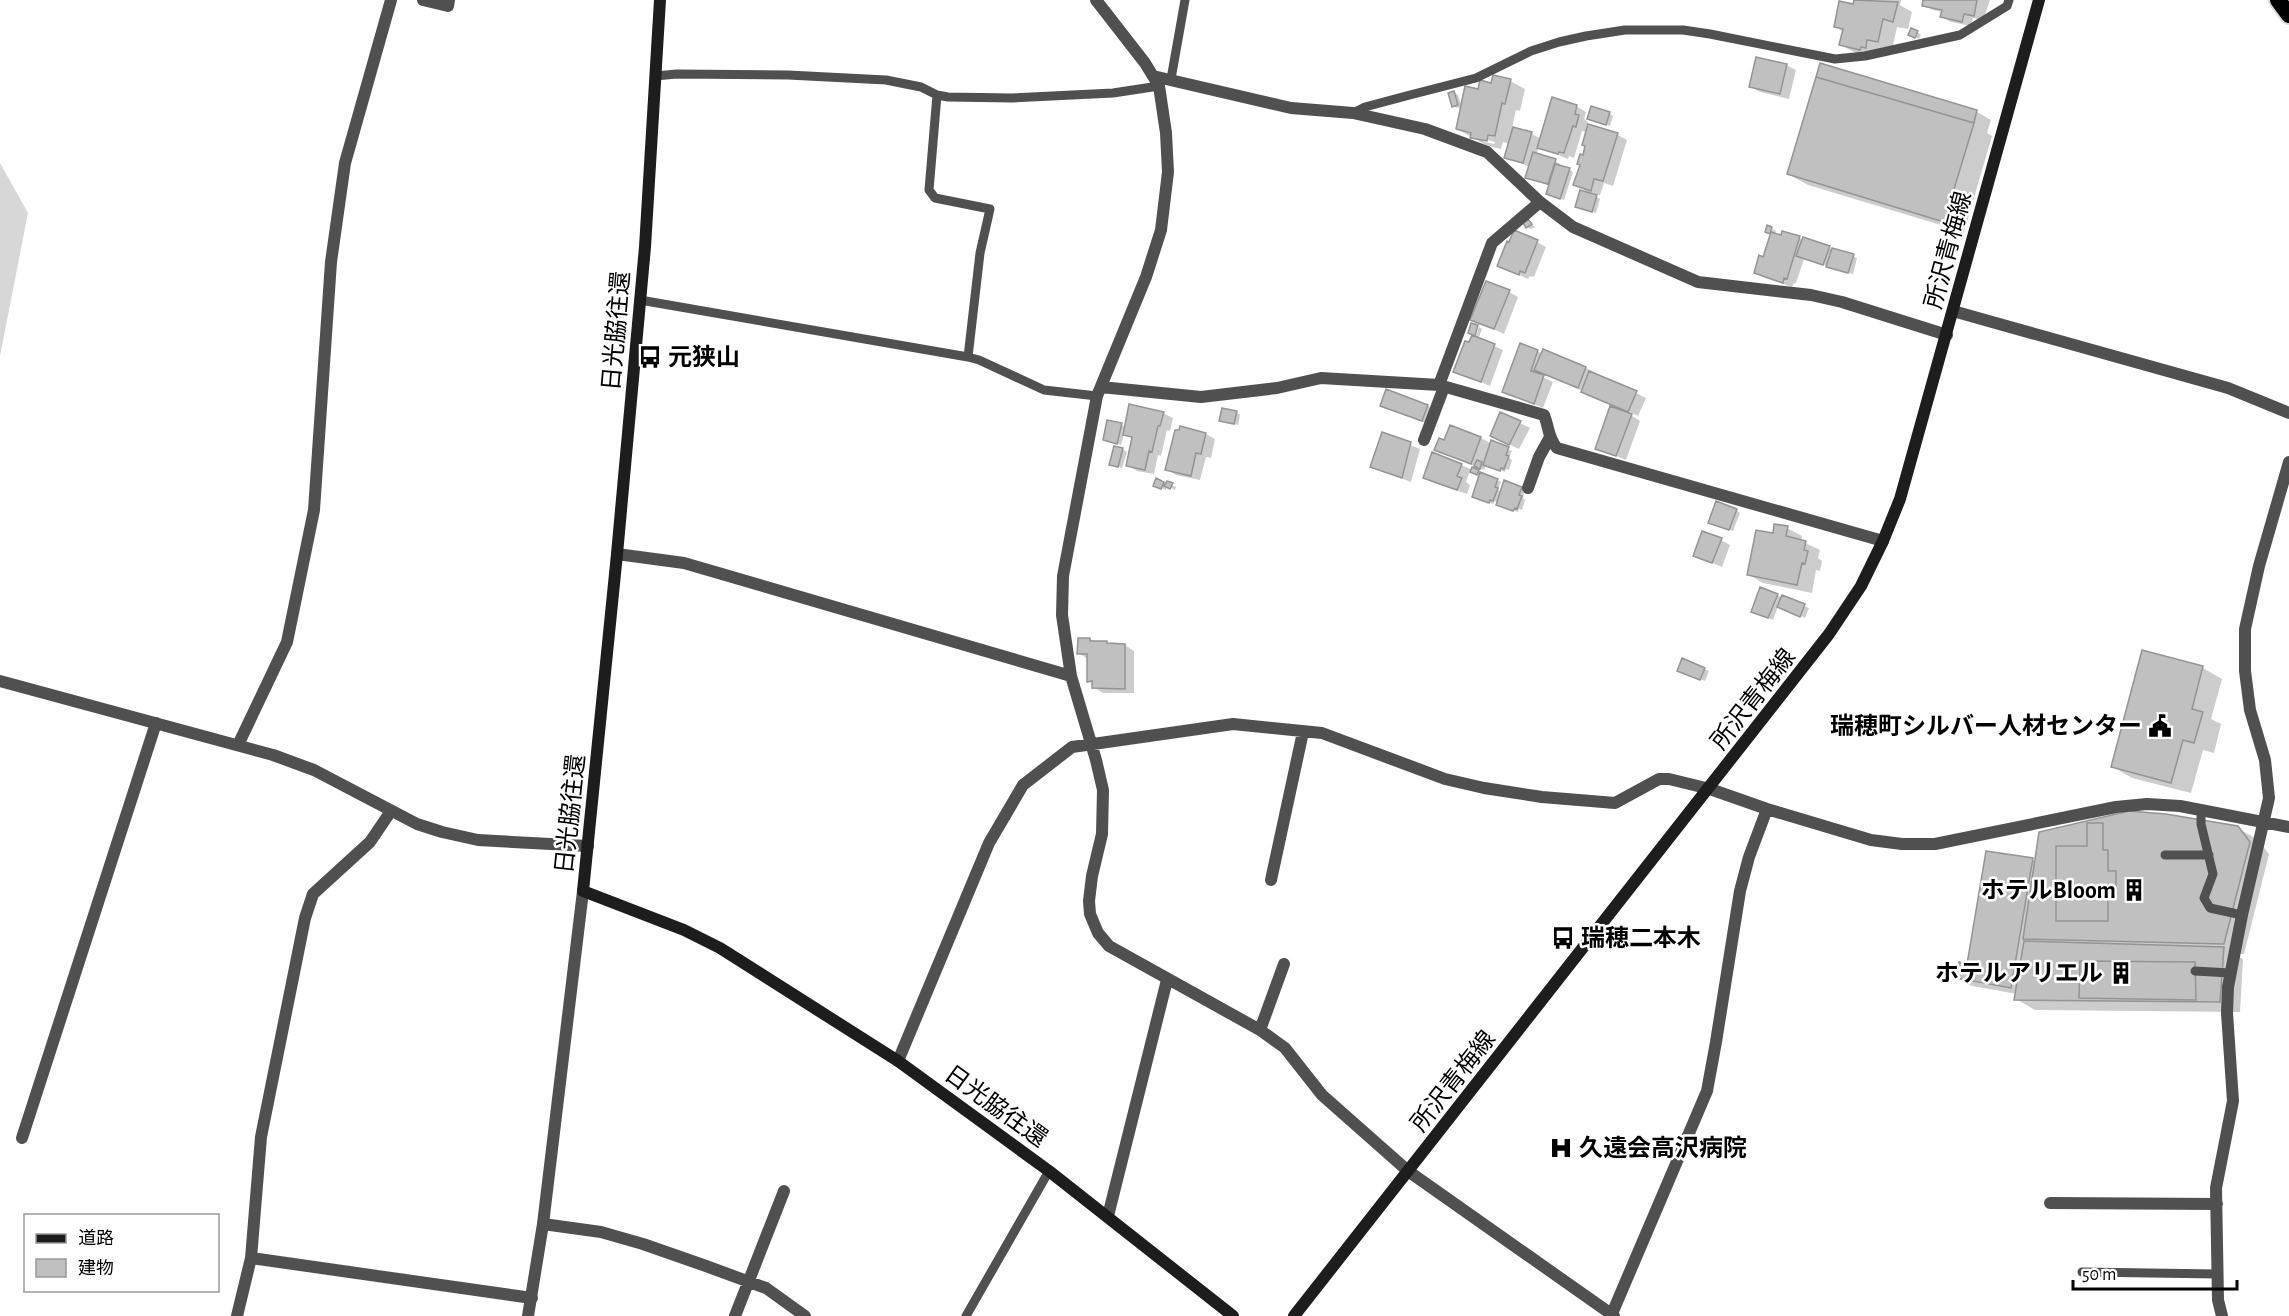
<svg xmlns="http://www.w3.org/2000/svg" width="2289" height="1316" font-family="'Alegreya Sans','Noto Sans JP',sans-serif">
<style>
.green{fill:#d7d7d7}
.shadow{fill:#0003;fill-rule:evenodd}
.building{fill:#c0c0c0;stroke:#949494;stroke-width:1.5}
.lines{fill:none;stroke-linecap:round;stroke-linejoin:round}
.trunk-casing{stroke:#dbdbdb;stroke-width:20}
.service{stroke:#505050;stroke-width:9}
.minor{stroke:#505050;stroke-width:12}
.tertiary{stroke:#505050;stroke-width:12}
.secondary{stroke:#1d1d1d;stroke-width:12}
.trunk{stroke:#000;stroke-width:16}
.labels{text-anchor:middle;stroke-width:5;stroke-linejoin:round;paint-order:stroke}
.street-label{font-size:24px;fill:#000;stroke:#fff}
.poi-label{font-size:24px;font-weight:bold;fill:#000;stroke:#fff;text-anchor:start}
</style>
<rect width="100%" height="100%" fill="#fff"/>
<path class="green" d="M0,163L28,213L0,356Z"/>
<path class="shadow" d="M1855,0H1901L1900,5L1912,12L1908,29L1897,27L1892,50L1882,47L1880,55L1856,53L1841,45L1844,32L1835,27L1854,5Z
M1925,0H1990L1983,20L1973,18L1971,26L1951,22L1942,17L1943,12L1933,10L1923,5Z
M1917,32L1921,35L1919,39L1914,37Z
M1786,65L1796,70L1789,99L1760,92L1751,87Z
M1821,65L1977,112L1991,120L1987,133L1992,136L1964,232L1808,185L1788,174Z
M1510,81L1525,89L1520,111L1516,110L1512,128L1532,134L1541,139L1576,106L1586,112L1584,119L1588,122L1587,125L1618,135L1627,140L1613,186L1604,183L1600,195L1592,194L1600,199L1596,213L1581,209L1590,193L1575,185L1584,157L1587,132L1582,131L1574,158L1569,156L1568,159L1539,147L1536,155L1555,161L1573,172L1564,200L1552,196L1550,186L1527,177L1530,167L1506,157L1510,144L1503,142L1501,149L1486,145L1457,129L1480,91L1493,85ZM1481,138L1495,142L1494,144L1485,142Z
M1454,92L1458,95L1462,107L1458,108L1453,106Z
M1609,113L1613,116L1610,126L1589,119Z
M1529,221L1535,227L1531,229L1527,227Z
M1768,227L1776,231L1775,235L1782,237L1783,233L1853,256L1857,258L1853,274L1804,259L1796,283H1794L1792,287L1765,278L1755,273L1764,259L1772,234L1767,232Z
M1537,242L1546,247L1534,277L1530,276L1528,279L1508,270L1510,244Z
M1509,292L1518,297L1504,334L1472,319Z
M1477,326L1471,342L1474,343L1479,327L1482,329L1478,339L1503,350L1490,386L1455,371Z
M1537,351L1543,354L1544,351L1586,368L1646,398L1638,416L1630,412L1629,414L1640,421L1626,460L1597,448L1626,411L1541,372L1540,376L1553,382L1543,408L1504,391Z
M1382,405L1428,406L1437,411L1432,426Z
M1236,412L1240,415L1238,425L1221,420Z
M1163,413L1173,418L1170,431L1167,430L1161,456L1158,455L1154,474L1137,471L1128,465L1134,439L1124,434L1121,445L1104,440L1121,425L1126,427Z
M1501,414L1530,428L1519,449L1491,436Z
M1181,428L1206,434L1215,439L1211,458L1206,457L1200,480L1176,475L1167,469Z
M1383,434L1420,449L1411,482L1372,467Z
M1481,438L1492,444L1512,451L1509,458L1512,460L1509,470L1506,469L1505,472L1486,465L1484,470L1436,450L1445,442Z
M1122,449L1127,452L1122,468L1115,466Z
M1461,465L1501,482L1498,490L1502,492L1521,488L1525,490L1523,498L1525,500L1522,510L1519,509L1518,512L1502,506L1495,501L1493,504L1477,498L1480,476L1470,471L1466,482L1470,485L1467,494L1434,483L1424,478Z
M1157,480L1176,487L1175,490L1167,486L1166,490L1159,487Z
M1736,510L1740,513L1733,531L1714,524Z
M1787,528L1802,536L1801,541L1820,550L1818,558L1822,561L1820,571L1816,570L1812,593L1763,583L1749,575L1774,535Z
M1721,540L1730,545L1722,567L1694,555Z
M1777,595L1809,608L1805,618L1778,606L1773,620L1757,613Z
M1089,639L1110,645H1125L1134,651V693H1103L1093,687V684L1088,681V659L1079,653Z
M2143,652L2203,668L2222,679L2211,719L2221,724L2214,753L2203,750L2191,793L2132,778L2113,767Z
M1683,660L1709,671L1705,681L1683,673Z
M2237,828L2257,839L2269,854L2244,954H2234L2243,959L2240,1012L2035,1010L2016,999L2017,994L1972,986L1957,978L1968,966L2033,860L2036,862Z"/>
<path class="building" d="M1854,0L1898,2L1893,22L1883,19L1878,42L1867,40L1866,48L1861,47L1860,50L1839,45L1843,29L1834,27L1839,1L1853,4Z
M1923,0H1977L1974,16L1964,14L1962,22L1940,17L1942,10L1922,6Z
M1911,28L1918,31L1915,38L1908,35Z
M1756,57L1787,64L1780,94L1749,87Z
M1820,63L1977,110L1974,123L1816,77Z
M1493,75L1511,79L1505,104L1502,103L1495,136L1488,135L1487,141L1470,138L1471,133L1456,129L1465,86L1478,89L1480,80L1491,83Z
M1816,77L1974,123L1944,222L1787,174Z
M1454,91L1458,105L1452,107L1448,93Z
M1552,97L1577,105L1575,114L1579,115L1576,127L1573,126L1564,153L1559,152L1558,154L1537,148Z
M1591,106L1610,112L1606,125L1587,119Z
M1588,124L1618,133L1603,181L1594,179L1591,191L1573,185L1580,165L1577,164L1580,154L1583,155L1585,146L1582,145Z
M1513,127L1532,132L1523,163L1504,158Z
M1533,152L1556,159L1548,184L1525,178Z
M1555,164L1570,168L1560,199L1546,194Z
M1580,190L1597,195L1592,212L1575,207Z
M1528,219L1532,224L1526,228L1523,223Z
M1767,225L1772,227L1770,234L1765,232Z
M1514,230L1538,240L1525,273L1520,271L1519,275L1497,266L1507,241L1509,242Z
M1782,231L1800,236L1787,279L1784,278L1783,283L1754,273L1759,255L1763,257L1771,232L1781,235Z
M1803,237L1830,246L1823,265L1796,256Z
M1832,248L1854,254L1848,273L1826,267Z
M1486,281L1510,290L1494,329L1470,320Z
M1471,323L1478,325L1475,336L1468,333Z
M1472,335L1495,344L1481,382L1453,372L1465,341L1469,342Z
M1520,343L1538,350L1531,371L1544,375L1534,404L1502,392Z
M1543,349L1586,367L1578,388L1534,370Z
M1589,371L1637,391L1628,412L1581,392Z
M1386,389L1428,405L1422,421L1380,406Z
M1129,404L1164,412L1160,426H1158L1152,452L1149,451L1145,470L1126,466L1132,437L1123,435Z
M1610,406L1632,414L1616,456L1595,449Z
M1222,408L1237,411L1234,424L1219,421Z
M1500,412L1521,421L1509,445L1490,436Z
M1107,420L1122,423L1117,444L1103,440Z
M1450,425L1481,437L1471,464L1434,450L1439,438L1444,440Z
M1180,426L1206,433L1201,454L1196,453L1191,476L1165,470L1175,430H1179Z
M1382,432L1411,442L1402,478L1370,467Z
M1491,440L1509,447L1506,455L1509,456L1504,469L1501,468L1500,471L1483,465Z
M1114,446L1123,448L1118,467L1109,465Z
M1432,452L1462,464L1457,476L1462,478L1457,490L1423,478Z
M1477,460L1482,462L1480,469L1474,466Z
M1472,467L1479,470L1477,475L1470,472Z
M1480,472L1498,479L1495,487L1498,488L1493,501L1490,500L1489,503L1472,497Z
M1156,478L1164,482L1161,489L1153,486Z
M1504,480L1522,487L1519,495L1522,496L1517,509L1515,508L1513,511L1496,505Z
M1167,481L1173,483L1170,489L1164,486Z
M1716,501L1737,509L1729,530L1708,523Z
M1774,524L1788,526L1786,536L1806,541L1804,550L1808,551L1805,564L1802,563L1797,585L1747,575L1756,530L1773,533Z
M1702,531L1722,538L1712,563L1693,556Z
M1760,587L1778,594L1768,618L1751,612Z
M1782,595L1805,604L1800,617L1777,607Z
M1078,638H1090V641H1107V643L1125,644V689L1092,688V681L1087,682V654H1077Z
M2142,650L2203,666L2192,709L2203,712L2194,743L2183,740L2171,783L2111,767Z
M1682,658L1705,668L1700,680L1677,671Z
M2129,811L2166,814L2238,826L2250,842L2224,944L2023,939L2039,832Z
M2087,823H2103V850H2108V871H2116V896H2108V921H2056V846H2087Z
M1986,851L2033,858L2011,988L1956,978L1959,962L1967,964Z
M2024,941L2224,947L2220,1002L2014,1000Z
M2080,961L2195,962L2196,1000L2079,998Z"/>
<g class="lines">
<g class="trunk-casing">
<path id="trunk" d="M2278,0L2289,15"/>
</g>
<path class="service" d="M655,76L677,74L788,75L886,80L921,87L937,95L948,97L1012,98L1113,93L1159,86
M1171,79L1185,0
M1353,113L1365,107L1406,96L1476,78L1531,51L1559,42L1586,36L1625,30H1683L1710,34L1835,59L1865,56L1960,35L2007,6L2009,0
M640,300L968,357L980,253L990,209L935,198L929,190L937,95
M968,357L979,360L1044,390L1097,396
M2201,810V824L2213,874L2204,898L2210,908L2242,915
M2165,855H2209
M2195,971L2230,973
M2082,1272L2218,1274
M966,1316L1049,1171"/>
<path class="minor" d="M423,0L448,6L449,0
M1096,0L1145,63L1159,86L1166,133L1168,172L1161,230L1146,277L1097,396L1063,576L1062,615L1071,676L1096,760L1103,790L1102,834L1092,876L1089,901L1090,914L1098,933L1109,946L1260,1030L1285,1048L1322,1095L1408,1171L1614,1316
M1153,76L1291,108L1353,113L1425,129L1487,152L1540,202L1573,227L1698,282L1811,295L1842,302L1947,335
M1953,311L2228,388L2289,413
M1439,385L1492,243L1540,202
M1101,387L1201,397L1277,388L1321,378L1439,385L1544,415C1549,427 1548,438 1557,448L1883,541
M1424,440L1444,387
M1528,488L1539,457L1549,439
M617,554L684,563L1071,676
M238,745L287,642L314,510L331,262L345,163L391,0
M1271,880L1303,732
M1260,1030L1284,964
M898,1061L989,843L1023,785L1072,747L1233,724L1322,733L1445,779L1484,788L1542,797L1615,803L1659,779H1669L1710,789L1767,809L1871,840L1902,844H1935L2116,807L2147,804L2180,806L2289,827
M22,1138L156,723
M2050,1203L2217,1204
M1108,1216L1167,980
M543,1224L601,1232L643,1244L706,1266L766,1288L805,1316
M251,1258L532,1298
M237,1316L251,1258L261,1137L305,918L313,894L370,842L391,811
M735,1316L784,1191
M1611,1316L1707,1091L1716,1042L1740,891L1749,857L1767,809
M2222,1316L2218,1300L2216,1188L2233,1101L2227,1013L2228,987L2242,915L2269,798L2265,760L2250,710L2245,671V629L2259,566L2289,462"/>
<path class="tertiary" d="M0,681L273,755L314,770L417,824L442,832L478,840L588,846
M528,1316L543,1224L583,891"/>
<path class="secondary" d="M660,0L645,247L617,554L583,891L684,930L720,948L898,1061L1049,1171L1233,1316
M1294,1316L1829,634L1861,586L1883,541L1900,499L2039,0"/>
<use href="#trunk" class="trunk"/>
</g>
<defs>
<g id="bus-bare" transform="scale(1.8)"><path d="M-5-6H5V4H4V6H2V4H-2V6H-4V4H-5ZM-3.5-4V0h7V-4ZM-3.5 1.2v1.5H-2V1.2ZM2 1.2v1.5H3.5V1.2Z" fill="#000" stroke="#fff" stroke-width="2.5" paint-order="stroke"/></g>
<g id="civic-bare" transform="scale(1.8)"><path d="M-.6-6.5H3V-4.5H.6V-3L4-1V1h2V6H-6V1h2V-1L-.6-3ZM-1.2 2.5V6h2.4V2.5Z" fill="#000" stroke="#fff" stroke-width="2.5" paint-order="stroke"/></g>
<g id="building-bare" transform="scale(1.8)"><path d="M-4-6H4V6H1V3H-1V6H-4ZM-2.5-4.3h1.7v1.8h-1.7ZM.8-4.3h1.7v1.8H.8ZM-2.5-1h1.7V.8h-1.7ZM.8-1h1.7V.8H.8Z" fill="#000" stroke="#fff" stroke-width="2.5" paint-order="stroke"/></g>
<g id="hospital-bare" transform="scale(1.8)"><path d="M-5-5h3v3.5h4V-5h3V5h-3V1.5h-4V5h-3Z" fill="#000" stroke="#fff" stroke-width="2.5" paint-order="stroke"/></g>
</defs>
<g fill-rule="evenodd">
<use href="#bus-bare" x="650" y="357"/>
<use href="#civic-bare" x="2160" y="726"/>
<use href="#building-bare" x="2134" y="890"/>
<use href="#bus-bare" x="1563" y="938"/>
<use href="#building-bare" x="2121" y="973"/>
<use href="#hospital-bare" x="1561" y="1148"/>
</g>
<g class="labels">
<g class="street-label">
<text transform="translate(1948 250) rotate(-75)" y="8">所沢青梅線</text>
<text transform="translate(616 331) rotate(-85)" y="8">日光脇往還</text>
<text transform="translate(1753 699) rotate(-52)" y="8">所沢青梅線</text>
<text transform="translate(570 814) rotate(-84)" y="8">日光脇往還</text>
<text transform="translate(1453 1081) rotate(-52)" y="8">所沢青梅線</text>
<text transform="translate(996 1106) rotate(36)" y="8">日光脇往還</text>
</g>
<g class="poi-label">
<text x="668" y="365">元狭山</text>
<text x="2142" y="734" text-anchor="end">瑞穂町シルバー人材センター</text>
<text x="2116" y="898" text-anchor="end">ホテルBloom</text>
<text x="1581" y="946">瑞穂二本木</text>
<text x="2103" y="981" text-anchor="end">ホテルアリエル</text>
<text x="1579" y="1156">久遠会高沢病院</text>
</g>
</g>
<rect x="24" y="1214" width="195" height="78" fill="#ffffff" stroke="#999999" stroke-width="1.5"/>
<rect x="36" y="1234" width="30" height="9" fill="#1d1d1d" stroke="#999999" stroke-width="1.5"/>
<text x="78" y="1244" font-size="18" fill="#000000">道路</text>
<rect x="36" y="1259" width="30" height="18" fill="#c0c0c0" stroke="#999999" stroke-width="1.5"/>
<text x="78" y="1274" font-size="18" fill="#000000">建物</text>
<path d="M2073 1280v9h164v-9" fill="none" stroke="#000000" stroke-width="3"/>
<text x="2082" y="1280" font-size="18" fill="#000000" stroke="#ffffff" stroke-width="4.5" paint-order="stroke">50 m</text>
</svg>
